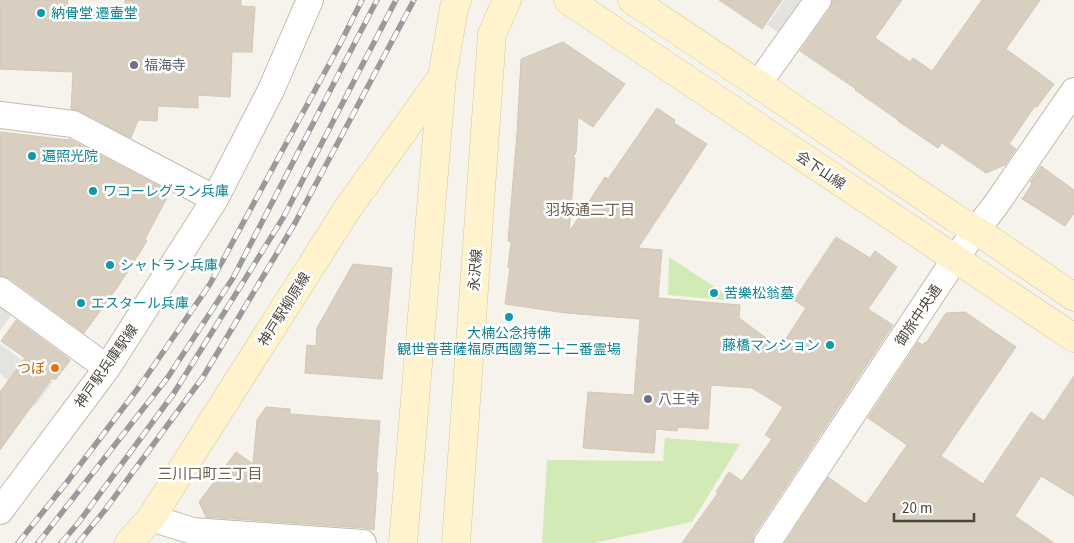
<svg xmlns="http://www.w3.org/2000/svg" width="1074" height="543" font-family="'Source Sans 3','Noto Sans JP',sans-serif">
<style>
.green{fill:#d2eab5}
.parking{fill:#e5e3e0}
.building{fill:#d8cfc1;stroke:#d3c7b4}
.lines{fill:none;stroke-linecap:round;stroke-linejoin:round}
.street-casing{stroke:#c2bbae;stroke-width:28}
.secondary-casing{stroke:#d6c79b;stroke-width:29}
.street{stroke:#fff;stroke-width:26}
.secondary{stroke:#fff3cd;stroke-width:28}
.rail-casing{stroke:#9a9a9a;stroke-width:5.5}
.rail{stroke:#fff;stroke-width:4;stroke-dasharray:11;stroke-linecap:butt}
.culture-dot{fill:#0f9aa8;stroke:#fff;stroke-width:2}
.worship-dot{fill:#6b7280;stroke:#fff;stroke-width:2}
.food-dot{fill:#e8710a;stroke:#fff;stroke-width:2}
.labels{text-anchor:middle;stroke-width:5;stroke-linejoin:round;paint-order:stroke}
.culture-label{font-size:14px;fill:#0d838f;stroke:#fff;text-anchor:start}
.worship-label{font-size:14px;fill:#5b616d;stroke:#fff;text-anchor:start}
.street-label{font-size:14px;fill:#4b4439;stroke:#fff}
.food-label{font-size:14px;fill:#c56008;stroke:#fff;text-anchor:end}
.neighbourhood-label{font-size:15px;fill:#6e6250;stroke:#fff}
</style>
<rect width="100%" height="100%" fill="#f6f3ec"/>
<path class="green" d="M669,257L736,301L668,295Z
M665,438L740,444L692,522L594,543H542L547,460L663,461Z"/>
<path class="parking" d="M784,0H804L780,34L767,25Z
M0,305L12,314L0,331Z
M0,344L53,382L34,407L0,373Z"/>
<path class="building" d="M0,0H68L67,9L125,11V0H241V6L255,7L252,52H232L230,97L198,95V108L158,106L157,121L138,120L131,138L80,111L71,109L73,72L0,69Z
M719,0H782L762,29Z
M833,0H902L875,38L910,62L913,58L932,71L982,0H1040L1006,49L1054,84L1037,107L1035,106L1009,144L1016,149L1005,165L986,173L942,143L938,148L898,121V120L855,90L856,89L800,51L830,9Z
M563,42L625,84L593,127L578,117L576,153L573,156L575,158L569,232L605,177L608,179L657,108L675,120L674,123L707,144L638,248L662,250L658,298L740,305L739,318L780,348L806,308L794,300L836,237L870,258L875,251L897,267L868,309L893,325L754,535L752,543H682L718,493L716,492L729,472L742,481L772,439L765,435L783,407L752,388L711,385L708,429L678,427L677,431L656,429L654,453L583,448L588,392L634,395L640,319L566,313L505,304L510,268H508L511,241H508L517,133L521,59Z
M0,132L69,140V139L170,192L145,239L147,241L119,285L84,333L9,278L0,275Z
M1041,166L1074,190V213L1065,226L1022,199L1032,184L1030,182Z
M353,264L392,268L382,379L305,373L307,345L316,346L317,328Z
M965,312L1016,347L941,456L983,484L1031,412L1044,421L1074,376V496L1041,476L1015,516L1054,543H785L828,477L866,504L907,445L868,418L918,342L923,345L925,342L926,343L946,313Z
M16,320L69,359L70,361L55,380L52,378L0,450V392L25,358L1,341Z
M266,407L290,409V414L380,421L376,473H378L374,530L364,528L206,517L199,502L236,452L253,464L257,420Z"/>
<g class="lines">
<g class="street-casing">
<path id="street" d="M758,84L818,0
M0,115L73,124L215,199
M0,290L107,368
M0,511L107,368L215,199L271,90L310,0
M151,518L193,531L363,543
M767,543L955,259L976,230L995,206L1074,91"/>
</g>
<g class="secondary-casing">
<path id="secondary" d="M568,0L1074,338
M632,0L758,84L955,218L976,230L1074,297
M129,543L151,518L348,208L442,77
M403,543L442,77L454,8L457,0
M456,543L492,34L507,0"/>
</g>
<use href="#street" class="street"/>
<use href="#secondary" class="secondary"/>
<g class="rail-casing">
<path id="rail" d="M18,543L67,482L139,387L210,284L339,46L362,0
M38,543L168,377L233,278L377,0
M61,543L79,522L174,393L283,218L396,0
M78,543L105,510L203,377L295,223L414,0"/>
</g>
<use href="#rail" class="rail"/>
</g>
<g class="culture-dot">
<circle cx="41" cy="13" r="5"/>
<circle cx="32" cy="156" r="5"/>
<circle cx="93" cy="191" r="5"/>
<circle cx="110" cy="265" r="5"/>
<circle cx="714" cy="293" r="5"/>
<circle cx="81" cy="303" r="5"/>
<circle cx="509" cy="317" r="5"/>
<circle cx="830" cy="345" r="5"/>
</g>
<g class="worship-dot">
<circle cx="134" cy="65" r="5"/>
<circle cx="648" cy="399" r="5"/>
</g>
<circle class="food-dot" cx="55" cy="368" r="5"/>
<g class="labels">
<g class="culture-label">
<text x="51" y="18">納骨堂 遷壷堂</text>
<text x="42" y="161">遍照光院</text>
<text x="103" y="196">ワコーレグラン兵庫</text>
<text x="120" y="270">シャトラン兵庫</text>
<text x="724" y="298">苦樂松翁墓</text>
<text x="91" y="308">エスタール兵庫</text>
<text x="509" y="338" text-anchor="middle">大楠公念持佛<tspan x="509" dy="16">観世音菩薩福原西國第二十二番霊場</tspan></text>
<text x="820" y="350" text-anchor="end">藤橋マンション</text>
</g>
<g class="worship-label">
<text x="144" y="70">福海寺</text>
<text x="658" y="404">八王寺</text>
</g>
<g class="street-label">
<text transform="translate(821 170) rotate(34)" y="5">会下山線</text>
<text transform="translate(475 270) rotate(-86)" y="5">永沢線</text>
<text transform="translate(284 309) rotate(-58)" y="5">神戸駅柳原線</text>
<text transform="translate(918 315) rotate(-56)" y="5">御旅中央通</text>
<text transform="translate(106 366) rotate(-55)" y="5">神戸駅兵庫駅線</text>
</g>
<g class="food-label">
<text x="45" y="373">つぼ</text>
</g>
<g class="neighbourhood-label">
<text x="590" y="215">羽坂通二丁目</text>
<text x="210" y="479">三川口町三丁目</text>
</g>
</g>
<path d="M894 513v8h80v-8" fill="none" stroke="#4b4439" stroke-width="2.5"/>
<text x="902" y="513" font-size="15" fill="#4b4439" stroke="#ffffff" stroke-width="4" paint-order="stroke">20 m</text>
</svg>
